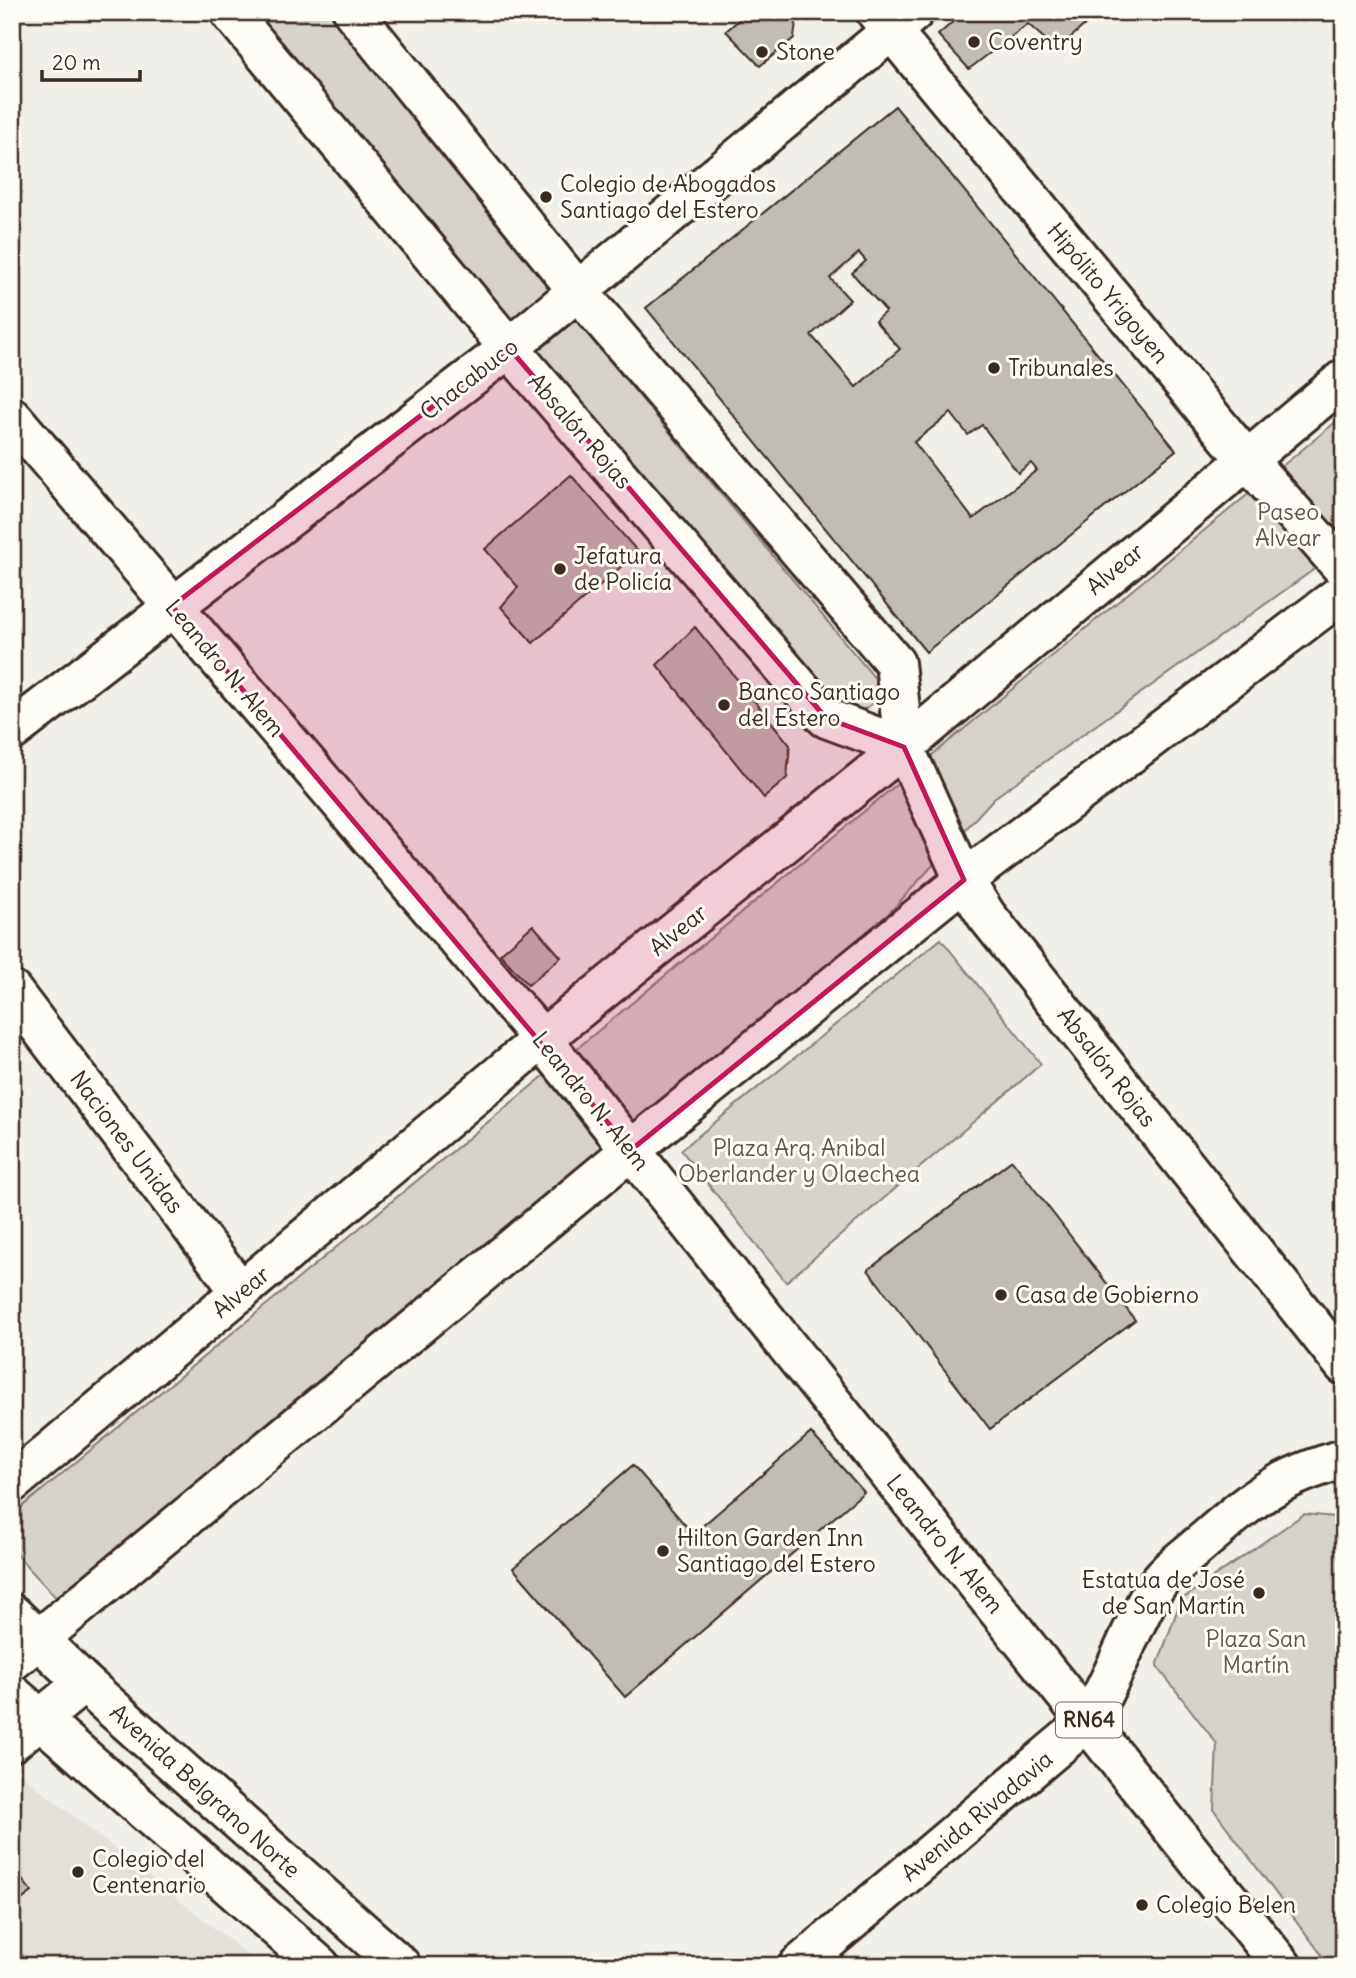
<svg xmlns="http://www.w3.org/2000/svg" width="1356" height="1978" font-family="Delius,sans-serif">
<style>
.built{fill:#e3e0da}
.green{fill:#d7d2cc;stroke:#897e75;stroke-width:2}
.building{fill:#c1bcb4;stroke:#3b2a1e;stroke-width:2;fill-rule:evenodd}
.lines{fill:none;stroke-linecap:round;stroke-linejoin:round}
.minor-casing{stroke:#3b2a1e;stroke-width:44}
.major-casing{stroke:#3b2a1e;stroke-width:44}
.minor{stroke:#fdfcf7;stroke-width:38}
.major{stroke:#fdfcf7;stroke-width:38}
.marked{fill:#c2185b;fill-opacity:0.2;stroke:#c2185b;stroke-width:5;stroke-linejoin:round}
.poi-dot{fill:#3b2a1e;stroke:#fdfcf7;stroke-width:2.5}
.labels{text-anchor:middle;stroke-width:6;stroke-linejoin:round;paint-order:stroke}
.shield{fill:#fdfcf7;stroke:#75695f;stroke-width:2}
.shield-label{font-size:21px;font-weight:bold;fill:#3b2a1e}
.poi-label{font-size:23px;fill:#3b2a1e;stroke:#fdfcf7;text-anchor:start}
.street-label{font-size:23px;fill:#3b2a1e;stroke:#fdfcf7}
.park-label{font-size:23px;fill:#62544a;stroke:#fdfcf7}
</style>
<rect width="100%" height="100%" fill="#f1efea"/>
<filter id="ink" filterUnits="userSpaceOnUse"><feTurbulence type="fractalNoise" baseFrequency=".0143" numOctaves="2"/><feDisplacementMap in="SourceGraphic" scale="14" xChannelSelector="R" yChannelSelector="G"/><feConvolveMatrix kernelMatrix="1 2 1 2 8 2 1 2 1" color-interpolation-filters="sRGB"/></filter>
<g filter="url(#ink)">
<path class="built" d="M18,1772L262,1966H12V1777Z"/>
<path class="green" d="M248,12H331L540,277L888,694L849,719Z
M1344,415V548L994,798L874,930L60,1602L12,1550V1515Z
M941,939L1041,1064L786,1282L681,1150Z
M1304,1514L1344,1518V1966H1330L1214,1810L1217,1744L1157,1666L1181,1600Z"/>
<path class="building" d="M748,12H788L796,22L794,38L760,66L726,31Z
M964,12H1099L1057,50L1028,24L969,69L938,35Z
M895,106L1176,450L926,652L646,308ZM859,253L866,261L852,273L886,311L875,321L900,349L856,387L811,335L850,300L830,278ZM951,413L968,435L982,425L1018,473L1031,463L1037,470L973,519L914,442Z
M571,475L638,552L533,643L501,607L518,587L485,549Z
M695,627L790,745L787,778L764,798L657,665Z
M533,925L561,957L528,985L500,954Z
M1012,1160L1135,1320L990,1429L868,1270Z
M811,1433L864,1492L625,1697L513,1568L633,1465L693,1534Z
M12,1867L32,1892L12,1907Z"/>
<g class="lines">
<g class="minor-casing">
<path id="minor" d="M230,12L509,348L826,718L904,747
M353,12L578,291L895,663L904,747L964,880L986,915L1344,1365
M876,12L1246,459L1344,569
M12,417L542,1039L1282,1966
M12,731L509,348L914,12
M12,991L241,1292
M12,1483L542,1039L904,747L1344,379
M12,1661L631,1150L964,880L1344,592
M12,1742L84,1683"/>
</g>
<g class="major-casing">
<path id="major" d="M12,1614L84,1683L401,1966
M12,1694L320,1966
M798,1966L1087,1722C1114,1680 1128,1632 1154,1589C1165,1571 1184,1558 1199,1545C1253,1499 1274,1478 1344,1459"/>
</g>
<use href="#minor" class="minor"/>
<use href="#major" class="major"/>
</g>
</g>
<path class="marked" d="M509,348L826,718L904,747L964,880L631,1150L172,606Z"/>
<g class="poi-dot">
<circle cx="974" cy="42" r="7"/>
<circle cx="762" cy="52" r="7"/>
<circle cx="546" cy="197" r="7"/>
<circle cx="994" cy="368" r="7"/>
<circle cx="560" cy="569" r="7"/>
<circle cx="724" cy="705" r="7"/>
<circle cx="1001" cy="1295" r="7"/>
<circle cx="663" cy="1551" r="7"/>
<circle cx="1259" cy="1593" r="7"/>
<circle cx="78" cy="1872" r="7"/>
<circle cx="1142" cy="1905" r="7"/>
</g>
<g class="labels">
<rect class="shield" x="1056" y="1702.5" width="66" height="35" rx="5"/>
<g class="shield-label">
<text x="1089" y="1727">RN64</text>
</g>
<g class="poi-label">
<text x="988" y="50">Coventry</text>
<text x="776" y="60">Stone</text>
<text x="560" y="192">Colegio de Abogados<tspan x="560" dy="26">Santiago del Estero</tspan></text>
<text x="1008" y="376">Tribunales</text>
<text x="574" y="564">Jefatura<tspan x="574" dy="26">de Policía</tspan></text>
<text x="738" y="700">Banco Santiago<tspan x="738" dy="26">del Estero</tspan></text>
<text x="1015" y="1303">Casa de Gobierno</text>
<text x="677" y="1546">Hilton Garden Inn<tspan x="677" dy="26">Santiago del Estero</tspan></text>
<text x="1245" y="1588" text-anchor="end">Estatua de José<tspan x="1245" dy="26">de San Martín</tspan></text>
<text x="92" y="1867">Colegio del<tspan x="92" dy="26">Centenario</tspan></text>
<text x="1156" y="1913">Colegio Belen</text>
</g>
<g class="street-label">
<text transform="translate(1108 293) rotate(50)" y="8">Hipólito Yrigoyen</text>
<text transform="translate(469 379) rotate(-38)" y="8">Chacabuco</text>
<text transform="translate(580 431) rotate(49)" y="8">Absalón Rojas</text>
<text transform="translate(1115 569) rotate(-40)" y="8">Alvear</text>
<text transform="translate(225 668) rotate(50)" y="8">Leandro N. Alem</text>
<text transform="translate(678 930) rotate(-39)" y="8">Alvear</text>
<text transform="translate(1107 1067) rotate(52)" y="8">Absalón Rojas</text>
<text transform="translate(591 1101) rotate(51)" y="8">Leandro N. Alem</text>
<text transform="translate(127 1142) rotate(53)" y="8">Naciones Unidas</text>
<text transform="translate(241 1292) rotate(-40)" y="8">Alvear</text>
<text transform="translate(945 1544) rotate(51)" y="8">Leandro N. Alem</text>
<text transform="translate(205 1791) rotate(42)" y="8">Avenida Belgrano Norte</text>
<text transform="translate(977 1816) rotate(-40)" y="8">Avenida Rivadavia</text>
</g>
<g class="park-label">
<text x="1288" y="520">Paseo<tspan x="1288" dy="26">Alvear</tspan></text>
<text x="799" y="1156">Plaza Arq. Anibal<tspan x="799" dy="26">Oberlander y Olaechea</tspan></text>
<text x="1256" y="1647">Plaza San<tspan x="1256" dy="26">Martín</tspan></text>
</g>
</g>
<rect width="1356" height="1978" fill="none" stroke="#fdfcf7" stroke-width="42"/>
<rect x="21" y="21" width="1314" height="1936" fill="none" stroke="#3b2a1e" stroke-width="2.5" filter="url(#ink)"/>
<path d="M42 70v10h98v-10" fill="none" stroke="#3b2a1e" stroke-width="3.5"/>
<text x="52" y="70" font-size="21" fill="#3b2a1e" stroke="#fdfcf7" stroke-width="5" paint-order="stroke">20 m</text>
</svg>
